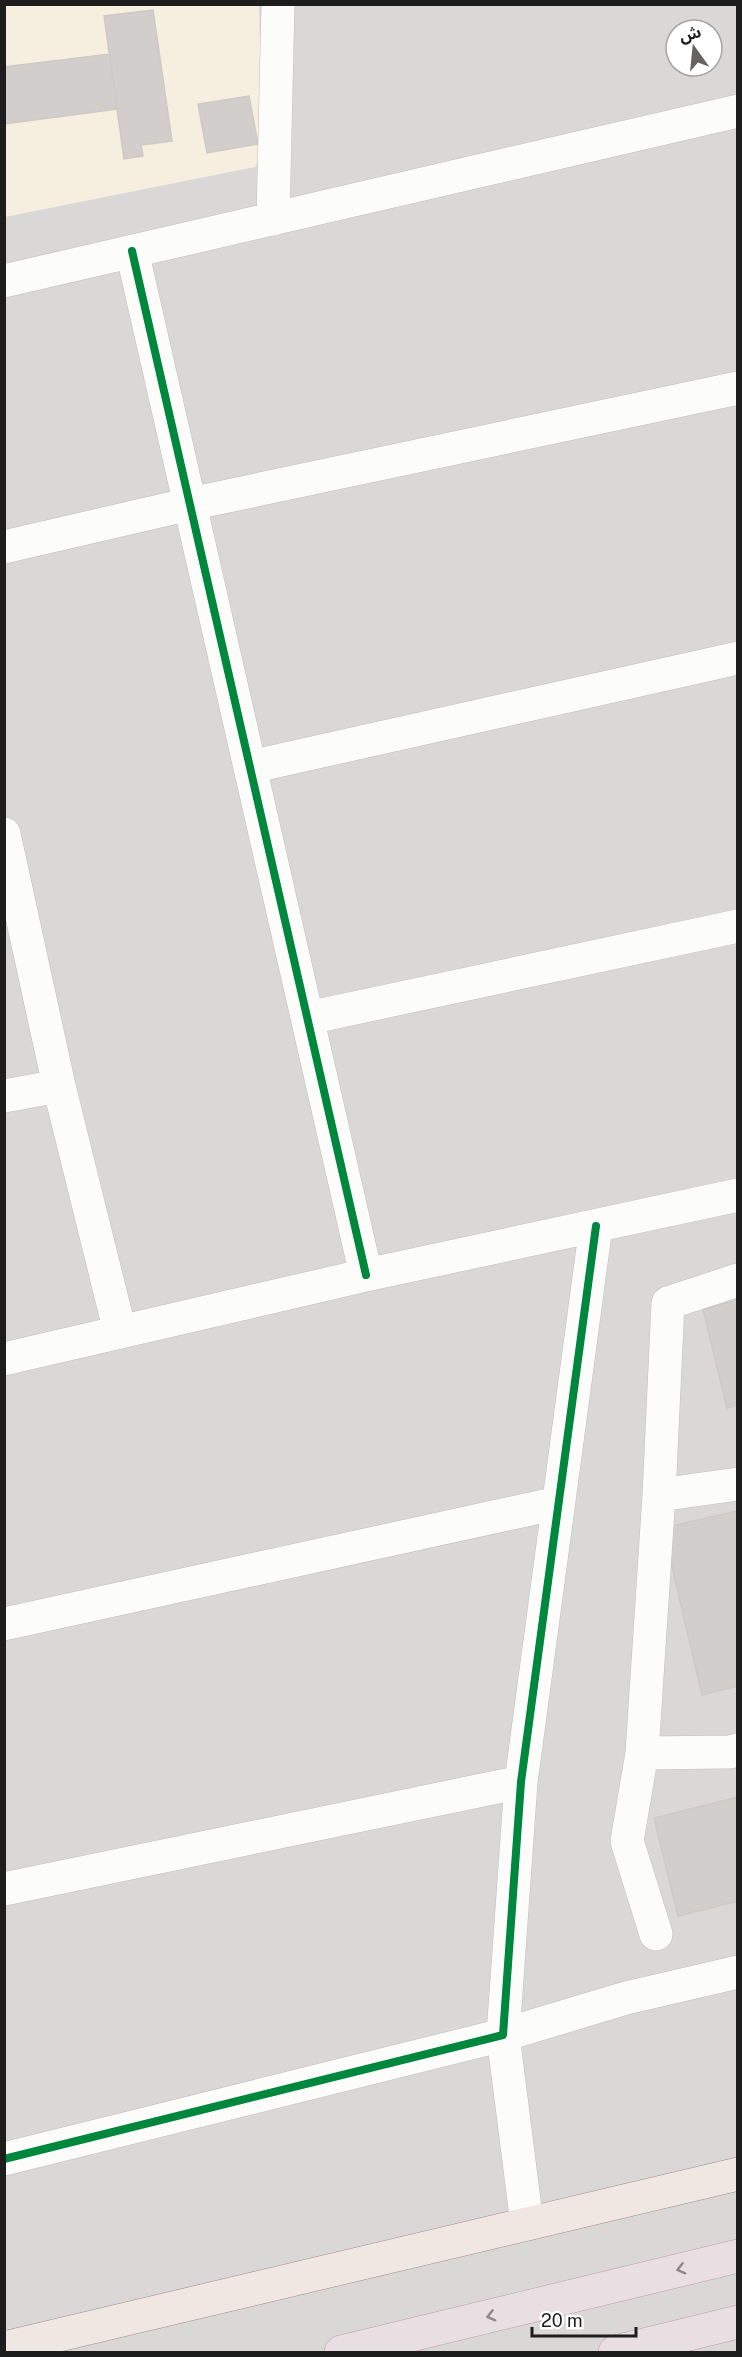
<svg xmlns="http://www.w3.org/2000/svg" width="742" height="2357" font-family="'Public Sans','Noto Sans Arabic',sans-serif">
<style>
.residential{fill:#dad8d7;fill-rule:evenodd}
.education{fill:#f6efdf}
.building{fill:#d2cecc;stroke:#cec9c6;stroke-width:1.5}
.lines{fill:none;stroke-linecap:round;stroke-linejoin:round}
.minor-casing{stroke:#c1bfbe;stroke-width:34}
.major-casing{stroke:#a18e81;stroke-width:34}
.highway-casing{stroke:#c09cb0;stroke-width:34}
.minor{stroke:#fcfcfb;stroke-width:33}
.major{stroke:#f0e7e3;stroke-width:33}
.highway{stroke:#e9dee2;stroke-width:33}
.cycleway-casing{stroke:#fff;stroke-width:11}
.cycleway{stroke:#00873e;stroke-width:8}
.oneway{stroke:#8d8789}
</style>
<rect width="100%" height="100%" fill="#ebe8e5"/>
<path class="residential" d="M5,5H737V2352H5ZM676,30H712V66H676Z"/>
<path class="education" d="M5,5H259L263,152L255,167L5,217Z"/>
<path class="building" d="M153,10L172,141L141,145L143,156L124,159L104,16Z
M110,54L117,109L4,124V67Z
M249,96L258,144L207,153L198,104Z
M738,1300V1405L727,1408L703,1309Z
M738,1511V1686L702,1695L663,1528Z
M738,1797V1901L678,1916L654,1818Z"/>
<g class="lines">
<g class="minor-casing">
<path id="minor" d="M273,219L278,4
M132,251L366,1275
M4,281L738,111
M4,547L190,504L738,388
M250,767L738,658
M4,834L59,1086L120,1332
M308,1018L738,926
M4,1096L59,1086
M738,1280L668,1303L659,1495L642,1753L730,1752L738,1750
M4,1359L366,1275L738,1195
M659,1495L738,1484
M4,1624L558,1503
M642,1753L627,1841L656,1934
M4,1889L521,1782
M4,2159L503,2035L521,1782L596,1226
M527,2224L503,2035L626,1998L738,1972"/>
</g>
<g class="major-casing">
<path id="major" d="M4,2348L738,2174"/>
</g>
<g class="highway-casing">
<path id="highway" d="M341,2352L738,2256
M615,2352L738,2322"/>
</g>
<use href="#minor" class="minor"/>
<use href="#major" class="major"/>
<use href="#highway" class="highway"/>
<g class="cycleway-casing">
<path id="cycleway" d="M132,251L366,1275
M4,2159L503,2035L521,1782L596,1226"/>
</g>
<use href="#cycleway" class="cycleway"/>
</g>
<defs><path id="oneway-chevron" d="M-2-3.5L2.5 0L-2 3.5" fill="none" stroke-width="1.6" stroke-linecap="round" stroke-linejoin="round" transform="scale(1.5)"/></defs>
<g class="oneway">
<use href="#oneway-chevron" transform="translate(681 2269) rotate(166)"/>
<use href="#oneway-chevron" transform="translate(491 2316) rotate(166)"/>
</g>
<rect width="742" height="2357" fill="none" stroke="#1d1d1d" stroke-width="12"/>
<g transform="translate(694 48) rotate(345)"><circle r="28" fill="#ffffff" stroke="#a5a5a5" stroke-width="1.5"/>
<path d="M0-4.5L10 22L0 15L-10 22Z" fill="#656463"/>
<text y="-9" font-size="16" font-weight="bold" text-anchor="middle" fill="#1d1d1d">ش</text>
</g>
<path d="M532 2327v9h104v-9" fill="none" stroke="#1d1d1d" stroke-width="3"/>
<text x="541" y="2327" font-size="18" fill="#1d1d1d" stroke="#ffffff" stroke-width="4.5" paint-order="stroke">20 m</text>
</svg>
